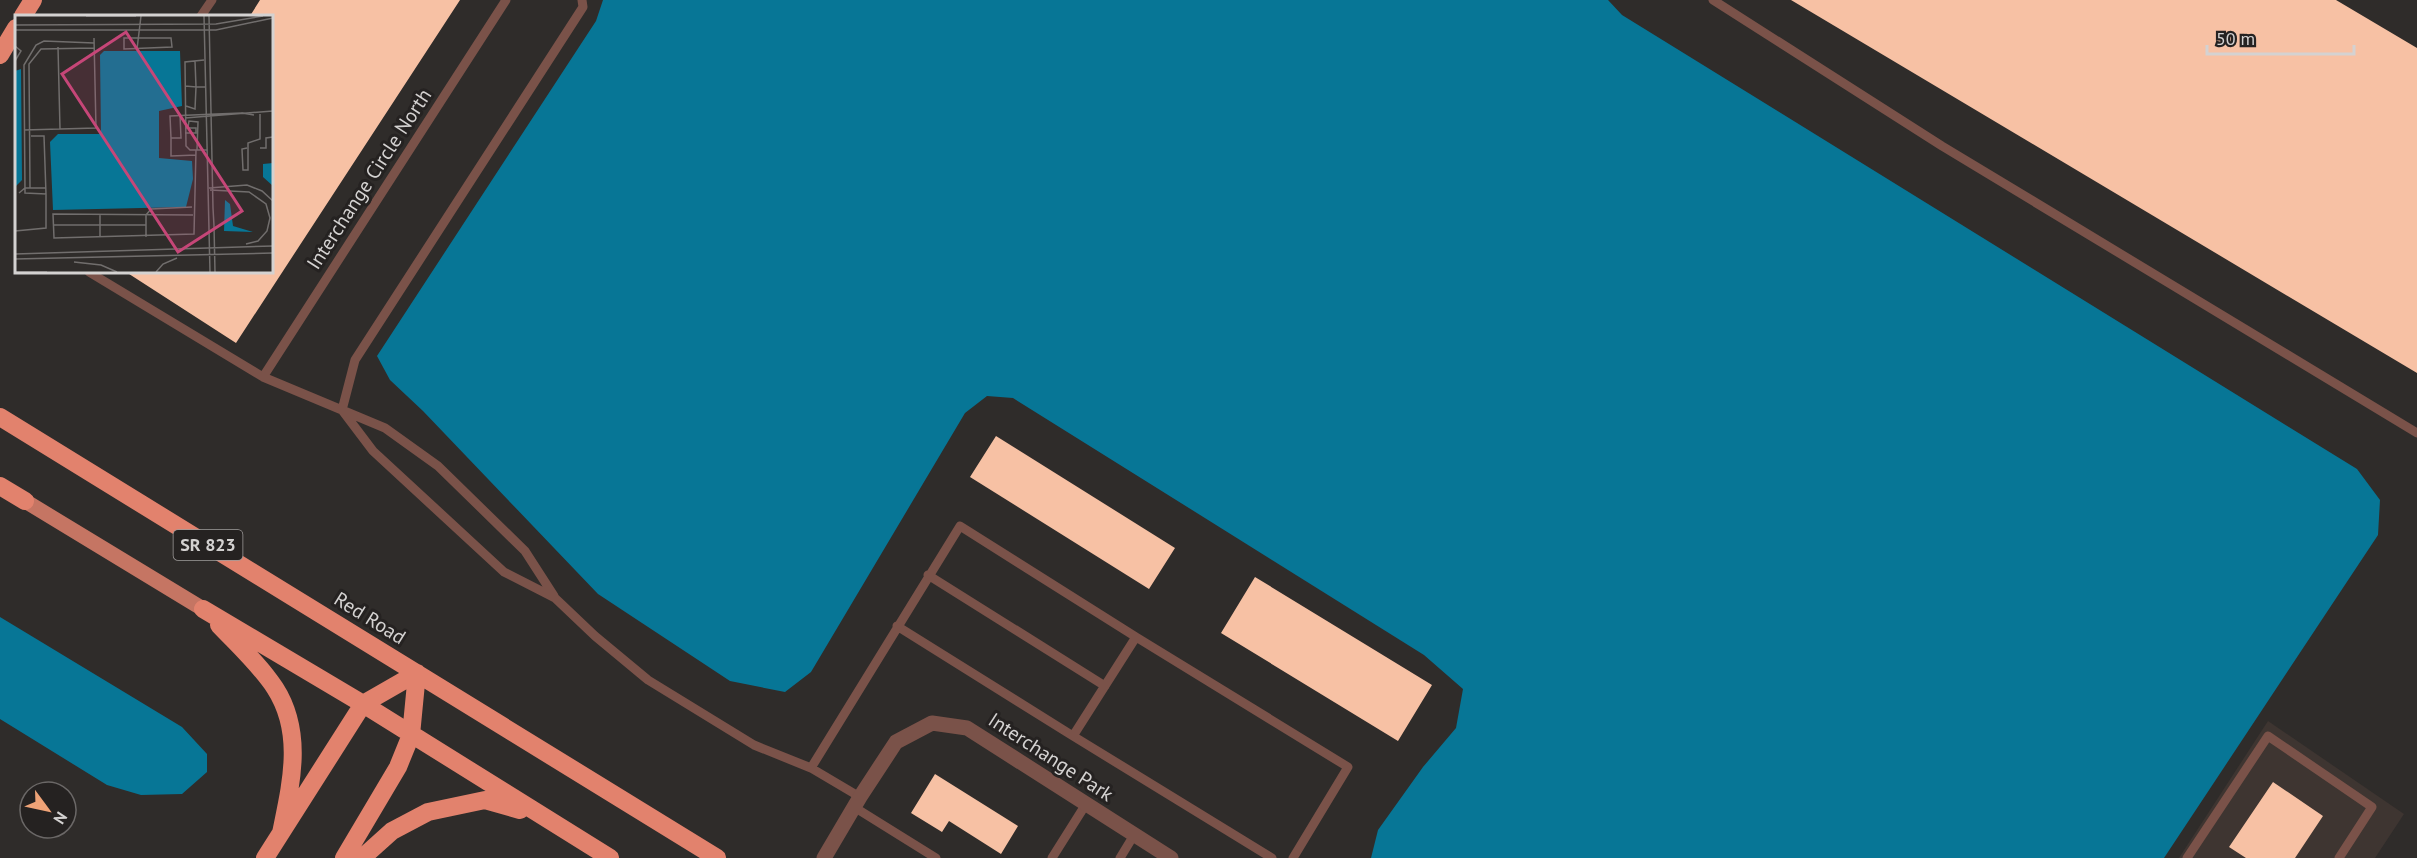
<svg xmlns="http://www.w3.org/2000/svg" width="2417" height="858" font-family="'PT Sans',sans-serif">
<style>
.built{fill:#3e3531}
.water{fill:#077696}
.building{fill:#f7c1a4}
.lines{fill:none;stroke-linecap:round;stroke-linejoin:round}
.lane{stroke:#7a5249;stroke-width:9}
.street{stroke:#7a5249;stroke-width:15}
.primary{stroke:#c57563;stroke-width:15}
.highway{stroke:#e2826d;stroke-width:18}
.labels{text-anchor:middle;stroke-width:6;stroke-linejoin:round;paint-order:stroke}
.shield{fill:#252221;stroke:#a09d9c;stroke-width:1.5}
.shield-label{font-size:18px;font-weight:bold;fill:#d4d2d1}
.street-label{font-size:20px;fill:#d4d2d1;stroke:#252221}
.inset-road{fill:none;stroke:#716e6d;stroke-width:1.5}
.view{fill:#c64678;fill-opacity:0.15;stroke:#c64678;stroke-width:3}
.inset-edge{fill:none;stroke:#d4d2d1;stroke-width:3}
</style>
<rect width="100%" height="100%" fill="#2f2c2a"/>
<path class="built" d="M2268,721L2404,814L2375,858H2179Z"/>
<path class="water" d="M603,0H1608L1622,15L2357,469L2380,500L2378,535L2164,858H1371L1378,830L1423,767L1456,728L1463,689L1424,655L1013,398L987,396L965,413L811,672L785,692L730,681L598,594L423,411L390,380L377,356L596,21Z
M0,617L182,727L207,754V772L182,794L141,795L107,785L0,719Z"/>
<path class="building" d="M260,0H460L236,343L126,272H272V16H250Z
M1791,0H2336L2417,48V373Z
M996,436L1175,548L1149,589L970,477Z
M1255,577L1432,685L1398,741L1221,633Z
M935,774L1018,826L1001,854L949,821L942,832L911,813Z
M2273,782L2323,816L2295,858H2246L2229,847Z"/>
<g class="lines">
<path class="lane" d="M1713,0L1942,146L2417,433
M201,16L212,0
M89,272L263,377L385,428L438,466L525,551L554,596
M263,377L506,0
M342,410L373,451L504,572L555,598L595,636L648,680L754,745L811,768L860,797
M342,410L355,360L583,7L582,0
M928,575L1105,686
M897,626L1073,736
M811,768L960,526L1136,637
M854,807L936,858
M1052,858L1086,804
M1120,858L1134,835
M1272,858L1073,736L1136,637L1348,767L1293,858
M2187,858L2268,736L2372,807L2339,858"/>
<path class="street" d="M824,858L860,797L896,742L932,723L967,728L1171,858"/>
<path class="primary" d="M25,501L203,609"/>
<path class="highway" d="M23,16L33,0
M0,55L16,28
M0,417L717,858
M0,486L25,501
M203,609L363,704L610,858
M219,625C238,645 260,665 275,688C304,733 291,784 281,833
M265,858L363,704L417,673
M344,858L398,767L411,735L417,673
M362,858L392,831L428,812L485,800L520,810"/>
</g>
<g class="labels">
<rect class="shield" x="173.5" y="530" width="69" height="30" rx="4.5"/>
<g class="shield-label">
<text x="208" y="551">SR 823</text>
</g>
<g class="street-label">
<text transform="translate(369 179) rotate(-57)" y="7">Interchange Circle North</text>
<text transform="translate(370 618) rotate(32)" y="7">Red Road</text>
<text transform="translate(1051 757) rotate(33)" y="7">Interchange Park</text>
</g>
</g>
<g transform="translate(15 15)">
<rect width="258" height="258" fill="#2f2c2a"/>
<path d="M89,36H165L167,91L144,96V143L177,146L178,164L171,192L38,195L35,127L43,119H86L85,40ZM6,54L7,165L0,172V56ZM258,148V171L248,162V149ZM210,185L215,189L218,211L238,217L209,216Z" fill="#077696"/>
<path class="inset-road" d="M71,1H121M189,1L195,257M194,1L198,193M0,10L201,9L248,1M0,15H201L258,3M109,23H156L157,32L109,34ZM0,31L6,36L0,46M43,32L45,114M122,34L126,1M189,45L170,47L171,131L175,135H192M170,71L181,72L180,46M171,91L180,94L181,72H190M165,100L166,123H156L155,101L201,99L227,98L239,100M170,103L258,96M173,112L174,106L183,107L182,135M9,115L81,113L79,23M170,118H181V113H170M16,121H29L31,179L10,178L9,50L21,30L29,26L79,28M156,123V141L181,140M232,133L227,134L228,155H233V128L245,124V99M245,133H251V123L258,122M15,173L14,49L26,34L79,33M194,173L232,170L247,176L258,186M195,175L234,177L251,189L255,203L252,216L243,226L231,229M4,178L10,173H31M198,193L199,211M85,199V222M178,200L38,199L39,223L179,219L181,135M38,210H131M199,211L200,257M0,216L31,213V179M131,222V200L136,194L177,192M0,239L258,231M0,244L258,238M59,247L86,250L102,257M0,257H32M141,257L148,249L162,243"/>
<path class="view" d="M111,17L227,196L163,237L47,59Z"/>
<rect width="258" height="258" class="inset-edge"/>
</g>
<g transform="translate(48 810) rotate(123)"><circle r="28" fill="#252221" stroke="#6b6867" stroke-width="1.5"/>
<path d="M0-4.5L10 22L0 15L-10 22Z" fill="#efa377"/>
<text y="-9" font-size="16" font-weight="bold" text-anchor="middle" fill="#d4d2d1">N</text>
</g>
<path d="M2207 45v9h147v-9" fill="none" stroke="#d4d2d1" stroke-width="3"/>
<text x="2216" y="45" font-size="18" fill="#d4d2d1" stroke="#252221" stroke-width="4.5" paint-order="stroke">50 m</text>
</svg>
